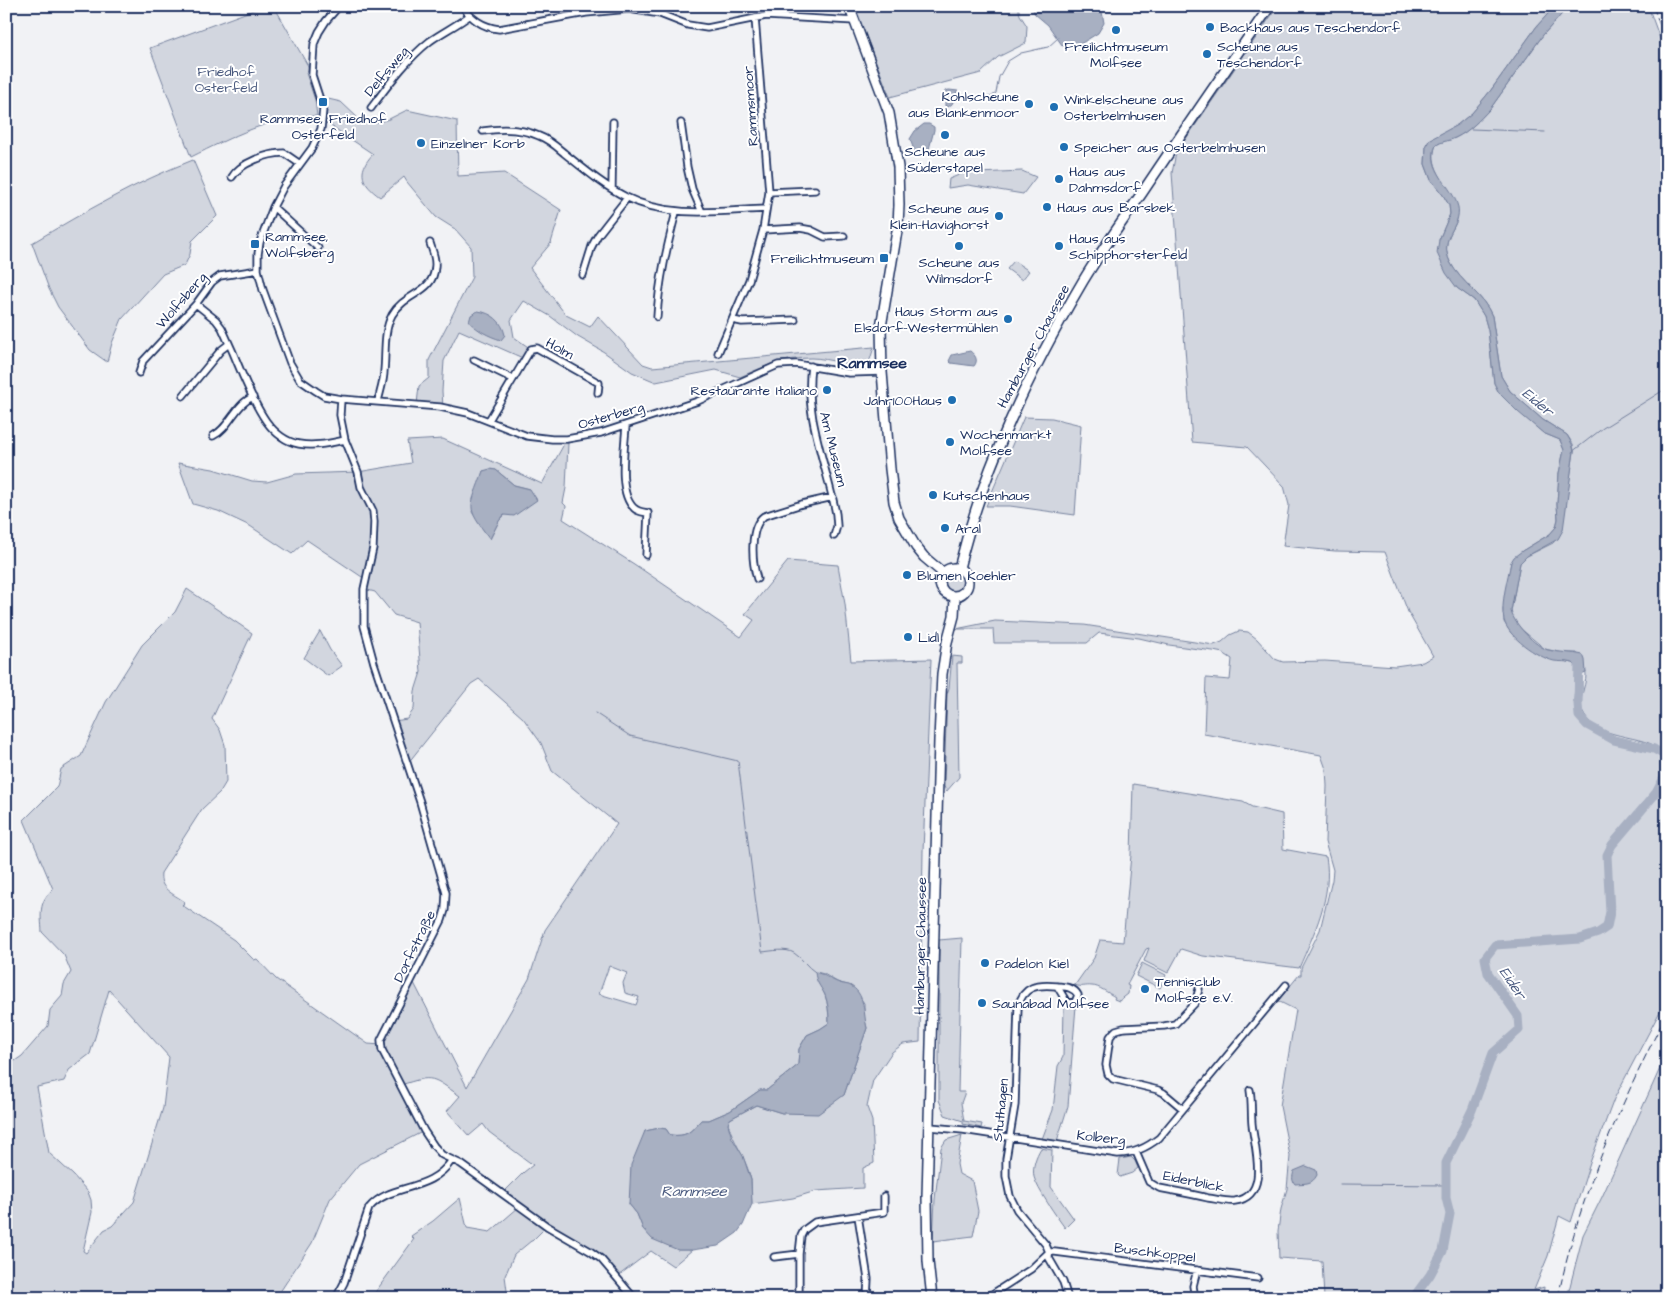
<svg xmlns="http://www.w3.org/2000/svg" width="1673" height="1304" font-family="'Architects Daughter',sans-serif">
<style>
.green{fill:#d2d6df;stroke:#76829e;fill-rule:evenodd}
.water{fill:#a8b0c2;stroke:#707c9a}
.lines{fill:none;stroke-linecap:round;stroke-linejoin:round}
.stream{stroke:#707c9a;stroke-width:1}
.river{stroke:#a8b0c2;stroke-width:9}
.minor-casing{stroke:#1b2f5e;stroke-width:9}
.secondary-casing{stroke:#1b2f5e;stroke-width:12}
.minor{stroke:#fff;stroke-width:5.5}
.secondary{stroke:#fff;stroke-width:9}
.rail{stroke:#1b2f5e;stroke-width:1;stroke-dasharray:8 4;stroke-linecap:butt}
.poi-dot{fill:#1f6fb2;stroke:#fff;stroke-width:2}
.labels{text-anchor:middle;stroke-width:4;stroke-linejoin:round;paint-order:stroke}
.poi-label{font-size:14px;fill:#1b2f5e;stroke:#fff;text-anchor:start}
.park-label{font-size:14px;fill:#49597e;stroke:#fff}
.street-label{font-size:14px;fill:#1b2f5e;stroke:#fff}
.water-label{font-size:15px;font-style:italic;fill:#4c5c81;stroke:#fff}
.quarter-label{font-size:16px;font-weight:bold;fill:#1b2f5e;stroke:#fff}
</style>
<rect width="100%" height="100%" fill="#f1f2f5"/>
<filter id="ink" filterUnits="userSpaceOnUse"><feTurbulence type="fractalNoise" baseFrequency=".02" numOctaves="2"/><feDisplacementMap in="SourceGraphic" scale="10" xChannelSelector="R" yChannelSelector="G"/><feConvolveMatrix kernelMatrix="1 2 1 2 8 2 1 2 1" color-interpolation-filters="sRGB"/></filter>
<g filter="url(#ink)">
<path class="green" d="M264,6H274L308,66V70L306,73L315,100L317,116C271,116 232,137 191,157L150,48Z
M854,6H1018L1020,15L1027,26L1026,43L998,57L981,73L890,97Z
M1278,6H1555L1537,26L1491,90L1472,113L1457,125L1429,141L1426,147L1425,164L1431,180L1443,195L1449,205L1450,214L1439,240L1457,288L1474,300L1484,316L1488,330L1494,383L1499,393L1543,433L1560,440L1564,450L1559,473L1557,504L1558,519L1556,527L1550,534L1522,551L1511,562L1503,610L1504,622L1511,633L1568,662L1573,663L1576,665L1574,701L1577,717L1581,723L1615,742L1654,751L1662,757H1667V998L1614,1099L1591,1160L1571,1222L1559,1216L1548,1256L1534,1290L1544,1287L1543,1298H1324L1322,1261L1279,1258L1278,1231L1281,1209L1287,1189L1290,1156L1280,1106L1296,1010L1278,1001L1299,975H1301V968L1320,930L1332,880L1333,870L1325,842L1327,786L1326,769L1321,755L1204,734L1206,678L1230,680L1232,659L1223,653L1213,651L1169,645L1139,638L1099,633L1087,643H994L993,629H956L995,621L1084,625L1214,645L1222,642L1230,635L1239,631L1248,632L1257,639L1275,659L1283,662L1325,661L1395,666L1423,662L1433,656L1408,612L1385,552L1335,551L1283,546L1289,505L1284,486L1247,447L1192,442L1172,173L1176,153Z
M1569,6H1648L1667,58V757C1653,731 1599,744 1583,713C1577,701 1586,687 1586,675C1586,668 1580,659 1577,653H1563L1545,649L1521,629L1512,618L1511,611L1520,563L1527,556L1553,543L1562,530L1574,452L1573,444L1567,435L1543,420L1510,391L1501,376L1492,316C1483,294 1461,283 1450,262C1438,237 1461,227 1457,212C1456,207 1455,201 1453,197C1444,181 1428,164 1436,145C1442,141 1449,141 1455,138C1470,131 1479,120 1490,109L1543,35Z
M324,98L341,102L359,119L374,123L389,119L407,110L457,121L458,176L504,173L561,210L551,243L530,268L566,315L590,327L598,316L643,364L652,367L874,347L869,363C851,368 830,358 811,358C784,358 765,366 740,377L716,370L656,382L632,372L604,352L578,337L550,316L524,301L511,320L514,337L531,349L525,359L459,330L444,361L442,391L443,408L417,404L419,386L429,378V360L472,277L471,247L455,229L436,217L407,182L404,177L380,197C362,184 356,172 373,154L331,126L326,124L327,106Z
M193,160L217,216L192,241L190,254L185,265L163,274L122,319L112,343L107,362L90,350L58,307L49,289L32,243C84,212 136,182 193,160Z
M965,167L978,173L1022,171L1036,177L1023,194L968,185L948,188L949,179L959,175Z
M1014,261L1029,271L1022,280L1007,269Z
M1024,417L1052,418L1081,425L1075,515L1010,506H986Z
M443,439L542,484L563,446L562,443H568L566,488L563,503L566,506L563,519L634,564L741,637L754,620L745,614L788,561L838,565L845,604L851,661L931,659L923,851L920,1042L903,1044L892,1052L873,1080L867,1107L872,1121L874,1163L863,1168V1188L816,1191L793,1198L752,1204C751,1196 752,1187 751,1180C747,1160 734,1143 728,1124L730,1119L756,1105L782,1113L844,1095L867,1028L864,1017V1003L851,986L837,982L824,974L816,972C816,982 821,986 825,995C828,1003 829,1014 829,1023L820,1029L807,1035L799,1049L798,1065L767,1090H760L730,1111L709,1120H701C690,1132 687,1137 670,1135L666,1129L660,1128L645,1131L629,1204L637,1214L643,1229L678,1250H692L673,1266L651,1251L618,1276L601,1259L547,1226L532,1241H531L514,1255L505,1276L508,1298H371L414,1239L411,1236L433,1221L460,1198L467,1228L490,1232L519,1207L502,1194L524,1172L533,1165L489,1132L483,1124L469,1136L447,1111L460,1096C432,1077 434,1074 401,1085L424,1131L359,1164L330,1199L312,1243L276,1298H6V1067L22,1056L48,1026L50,1010L62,996L64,984L71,972L64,955L42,932C41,915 38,902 53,889L24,820L57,787L61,769L81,756L106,702L142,645L175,612L187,589L252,633L212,719L220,730L225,745L226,782L220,792L202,809L161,873C159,889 172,893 185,902L182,905L234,940L254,960L257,959L276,979L368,1044L381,1045L412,979L467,1087L529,979L545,930L617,824L552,771L541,743L523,718L479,679L471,684L408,763L394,721L407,719L414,709L415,691L421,672L417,622L394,615L375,592L364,589L365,579L307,540L292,554L250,526L218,511L193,504L178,463L213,469L252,481L267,482L296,474L358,472L411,463L407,441ZM496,470L514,485L530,489L499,521L490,539L472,512L483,471ZM609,966L627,973L623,983L625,993L639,997L636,1005L599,994ZM109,990L169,1057L163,1108L134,1202L112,1226L104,1230L86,1253L83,1251L92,1212L91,1200L88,1192L73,1175L49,1153L37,1087L64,1081L69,1070L90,1054Z
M944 582a11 11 0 1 1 22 0a11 11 0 1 1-22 0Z
M320,631L330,650L342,666L328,676L304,658Z
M952,656L962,657V663H957L959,777L946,792L944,786L947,694L949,688Z
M1133,784L1243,802L1252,807L1282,814L1283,849L1326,857C1333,896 1314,933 1299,968L1203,956L1181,949L1168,973L1144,961L1149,948L1146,949L1127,985L1129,986L1128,994L1119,1001L1114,999L1115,997C1108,993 1099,986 1092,986C1085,985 1082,988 1075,985L1094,958L1100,940L1123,942L1131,855Z
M962,938L958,1092H965L961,1103L964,1121L982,1124L981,1128L963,1124V1121L945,1115L939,1100V940Z
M1142,963L1166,975L1160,988L1136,976Z
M1064,1005L1068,1007L1076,1006L1068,1106L1057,1141L1042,1139L1053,1110L1058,1066L1063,1057Z
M1667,1053V1298H1567L1583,1235L1602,1197Z
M962,1135L957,1164L959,1174L972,1181L978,1211L973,1236L933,1241L935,1199L941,1148L946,1140Z
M1041,1148L1052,1150L1051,1187L1074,1219L1065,1228C1057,1217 1037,1189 1034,1177C1032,1167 1036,1156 1041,1148Z
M1131,1157L1135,1161L1138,1168L1132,1173L1120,1177L1118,1175L1120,1159Z"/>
<path class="water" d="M1031,6H1101L1104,23L1098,33L1077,46L1066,48L1062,45L1048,25L1035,14Z
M1555,6H1569L1543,35L1490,109C1479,120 1470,131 1455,138C1449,141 1442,141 1436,145C1425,169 1453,186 1458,207C1462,227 1438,236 1450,262C1461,283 1483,294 1492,316L1501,376L1510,391L1543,420L1567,435L1572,444L1574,451L1563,530L1558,539L1527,556L1520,563L1511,611C1514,624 1535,646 1548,650C1560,653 1572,652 1583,655L1585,660L1586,673L1576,677V666L1573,663C1567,661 1560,662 1554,661C1537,657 1508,637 1504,620C1500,604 1508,578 1511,562L1514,557L1522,551L1550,534L1556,527L1558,519L1557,504L1559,473L1564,450L1560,440L1543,433L1518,412L1499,393L1494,383L1488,330L1484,316L1474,300L1457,288L1446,273L1437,253L1439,240L1450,214L1449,205L1443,195L1431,180L1425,164L1426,147L1429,140L1457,125L1472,113L1491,90L1537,26Z
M949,90L958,91L952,104L948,107L945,106V91Z
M924,124H929L934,127V130L928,153L925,156H918L915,153L910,139L915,131Z
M478,311C492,313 502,321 505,335L501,340C488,336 479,331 469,322L471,315Z
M970,351C975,355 979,360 974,366L951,363L949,361L952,355Z
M490,469L496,470L514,485L530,489L537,500L514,516L504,515L499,521L490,539C464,505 470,509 483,471Z
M815,972C824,974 829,979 837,982C841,984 845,984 849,985C866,993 863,1013 867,1028L844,1095L818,1114L782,1113L756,1105L730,1119L728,1124L732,1138L743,1156L751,1180L752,1204L743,1225L737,1233L718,1246L692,1250H678L652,1239L643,1229L637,1214L629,1204L631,1165L645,1131L660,1128L666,1129L670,1135C688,1137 690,1132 701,1120H709L730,1111L760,1090H767L798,1065L799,1049L807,1035L820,1029L829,1023C829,1013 828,1003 825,995C820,985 816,983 815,972Z
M1306,1166L1316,1170L1317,1175C1312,1185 1305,1183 1295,1184C1291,1180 1293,1175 1294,1171Z"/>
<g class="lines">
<path class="stream" d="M1665,6L1667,10
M956,94L991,97L996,93L999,77L1008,61L1021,53L1048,47L1058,38
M1471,129L1545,132
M1572,452L1603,428L1667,388
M595,713L630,736L738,761L762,952C772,951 786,948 794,953C802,958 807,967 815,972
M1340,1184L1445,1185"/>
<path class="river" d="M1579,665L1578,704L1579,716L1587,725L1614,740L1654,749L1664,755L1667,770
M1413,1298L1430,1275L1443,1251L1450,1214L1446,1198V1163L1472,1110L1493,1053L1519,1030L1518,1016L1488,973L1485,958L1495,945L1580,939L1598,933L1607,927L1610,912L1607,855L1612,845L1656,793L1667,772"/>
<g class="minor-casing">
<path id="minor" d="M339,6L326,21L319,32L314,44L312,75L323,109L321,129L312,148L284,186L273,207L260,242L258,254V270L263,290L290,363L300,380L316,391L324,396L341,399L440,407L468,413L527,436L552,439H567L601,433L698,401L778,365L796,364L849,373L882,372
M462,6C472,19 482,27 499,29L586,13L629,9L660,14L688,25L707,28L766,16L855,21
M371,108C389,84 406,60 430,41C443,32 457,25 469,16
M681,123L687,167L692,189L702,212
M483,131C502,128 521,128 539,136C548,139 557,147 564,153C584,169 604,186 626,197C669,219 720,211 765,209
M232,177C240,163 268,153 284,153L300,164
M612,188L613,122
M769,192L815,190
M273,207L318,248
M763,230L800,228L811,230L825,237L844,236
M583,275L592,246L598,235L627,198
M196,304L216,320L222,328C229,343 236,359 242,374C254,400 267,438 299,444C315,447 330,443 345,440
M657,317C659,280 667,247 676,212
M733,320L742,322L795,320
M718,353L749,280L763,230L769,192L755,18
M474,360L513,379
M811,366C804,417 827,465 836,514L837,526L834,536
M139,373L143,361L196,304L212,282L220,276L258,270
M183,396L221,350L229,344
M341,399L340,415L345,440L358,472L361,487L373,511L374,522L373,548L364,589V626L374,663L420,802L446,893L445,910L442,920L381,1040L382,1050L424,1131L434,1146L442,1155L461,1164L547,1226L590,1251L601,1259L634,1298
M378,401C380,392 384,381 384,371C386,353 383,332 392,315C405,292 434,294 435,266C436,258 432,250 430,243
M489,420L531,349L537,348L599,383L598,393
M626,425C625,446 617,493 634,508C638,512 643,512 648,513L646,555
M213,436C230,428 235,404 253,397
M757,579C752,562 749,527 764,516L802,504L833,497
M1057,986C1065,987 1074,987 1078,995L1075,1002L1070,1003L1066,1001L1057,986C1037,984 1023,986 1018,1007L1015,1105L1006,1159V1176L1010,1196L1017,1210L1046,1245L1049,1252V1258L1063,1282L1068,1298
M1183,1109L1164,1093L1158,1090L1113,1079L1108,1074L1106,1065L1110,1037L1113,1033L1116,1030L1123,1028L1164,1026L1175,1024L1195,1003L1199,989
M930,1127L963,1130L1118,1154C1135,1153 1146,1148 1159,1138L1286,985
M1136,1152L1149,1182L1159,1188C1175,1191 1192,1194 1208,1198C1217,1199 1226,1202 1235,1201C1271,1196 1254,1147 1252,1124C1251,1113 1252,1102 1250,1090
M858,1216L868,1279L867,1298
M1049,1252H1055L1258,1278
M774,1257L799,1254L801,1236L804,1230L815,1222L884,1212V1196
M336,1298L344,1283L369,1208C391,1182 429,1194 452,1160
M799,1298V1254
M986,1298L1031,1269L1049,1252
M1195,1298L1193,1286L1197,1270"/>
</g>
<g class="secondary-casing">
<path id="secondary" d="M849,6L889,113L898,167L899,205L898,225L881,327L882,372L890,469L894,502L899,518L916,547L924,557L943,573
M940 582a14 14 0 1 1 28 0a14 14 0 1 1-28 0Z
M959,568C984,466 1030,371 1083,281C1101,251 1122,222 1142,193C1184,130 1227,68 1270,6
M932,1298L928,1261L927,1197L939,740L942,674L947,642L954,616L955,596"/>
</g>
<use href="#minor" class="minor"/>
<use href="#secondary" class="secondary"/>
<path class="rail" d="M1653,6L1667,45
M1558,1298C1579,1195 1620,1106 1667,1013"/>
</g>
</g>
<g class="poi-dot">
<circle cx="1210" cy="27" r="5"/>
<circle cx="1116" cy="30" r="5"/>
<circle cx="1207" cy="54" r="5"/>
<rect x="318" y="97" width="10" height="10" rx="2.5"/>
<circle cx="1029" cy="104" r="5"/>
<circle cx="1054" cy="107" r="5"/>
<circle cx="945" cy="135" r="5"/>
<circle cx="421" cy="143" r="5"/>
<circle cx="1064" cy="147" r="5"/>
<circle cx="1059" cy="179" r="5"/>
<circle cx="1047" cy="207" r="5"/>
<circle cx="999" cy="216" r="5"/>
<rect x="250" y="239" width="10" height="10" rx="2.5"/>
<circle cx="959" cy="246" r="5"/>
<circle cx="1059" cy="246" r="5"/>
<rect x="879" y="253" width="10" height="10" rx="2.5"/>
<circle cx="1008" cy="319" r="5"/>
<circle cx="827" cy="390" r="5"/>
<circle cx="952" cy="400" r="5"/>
<circle cx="950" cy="442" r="5"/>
<circle cx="933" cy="495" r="5"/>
<circle cx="945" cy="528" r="5"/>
<circle cx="907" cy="575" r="5"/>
<circle cx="908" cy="637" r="5"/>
<circle cx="985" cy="963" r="5"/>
<circle cx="1145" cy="989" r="5"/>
<circle cx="982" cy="1003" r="5"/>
</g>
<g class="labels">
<g class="poi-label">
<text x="1220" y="32">Backhaus aus Teschendorf</text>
<text x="1116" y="51" text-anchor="middle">Freilichtmuseum<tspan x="1116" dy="16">Molfsee</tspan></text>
<text x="1217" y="51">Scheune aus<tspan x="1217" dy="16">Teschendorf</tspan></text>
<text x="1019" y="101" text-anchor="end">Kohlscheune<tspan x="1019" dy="16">aus Blankenmoor</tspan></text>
<text x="1064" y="104">Winkelscheune aus<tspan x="1064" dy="16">Osterbelmhusen</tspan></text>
<text x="323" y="123" text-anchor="middle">Rammsee, Friedhof<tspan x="323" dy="16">Osterfeld</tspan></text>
<text x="431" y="148">Einzelner Korb</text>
<text x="1074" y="152">Speicher aus Osterbelmhusen</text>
<text x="945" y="156" text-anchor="middle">Scheune aus<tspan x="945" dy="16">Süderstapel</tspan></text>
<text x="1069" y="176">Haus aus<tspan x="1069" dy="16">Dahmsdorf</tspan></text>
<text x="1057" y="212">Haus aus Barsbek</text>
<text x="989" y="213" text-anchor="end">Scheune aus<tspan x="989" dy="16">Klein-Havighorst</tspan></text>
<text x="265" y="241">Rammsee,<tspan x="265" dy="16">Wolfsberg</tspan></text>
<text x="1069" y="243">Haus aus<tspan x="1069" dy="16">Schipphorsterfeld</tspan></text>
<text x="874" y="263" text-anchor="end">Freilichtmuseum</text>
<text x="959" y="267" text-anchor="middle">Scheune aus<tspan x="959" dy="16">Wilmsdorf</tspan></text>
<text x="998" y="316" text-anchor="end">Haus Storm aus<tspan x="998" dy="16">Elsdorf-Westermühlen</tspan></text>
<text x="817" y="395" text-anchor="end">Restaurante Italiano</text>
<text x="942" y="405" text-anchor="end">Jahr100Haus</text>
<text x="960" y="439">Wochenmarkt<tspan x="960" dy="16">Molfsee</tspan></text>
<text x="943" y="500">Kutschenhaus</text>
<text x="955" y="533">Aral</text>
<text x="917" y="580">Blumen Koehler</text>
<text x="918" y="642">Lidl</text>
<text x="995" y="968">Padelon Kiel</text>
<text x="1155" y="986">Tennisclub<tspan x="1155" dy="16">Molfsee e.V.</tspan></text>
<text x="992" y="1008">Saunabad Molfsee</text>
</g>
<g class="park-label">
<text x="226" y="76">Friedhof<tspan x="226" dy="16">Osterfeld</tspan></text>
</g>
<g class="street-label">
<text transform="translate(386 71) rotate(-50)" y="5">Delfsweg</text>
<text transform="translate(750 106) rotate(-94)" y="5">Rammsmoor</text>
<text transform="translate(181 300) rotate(-49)" y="5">Wolfsberg</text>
<text transform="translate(1033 346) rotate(-62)" y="5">Hamburger Chaussee</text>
<text transform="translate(560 348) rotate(28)" y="5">Holm</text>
<text transform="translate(611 415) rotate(-16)" y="5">Osterberg</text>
<text transform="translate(834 449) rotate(76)" y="5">Am Museum</text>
<text transform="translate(414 946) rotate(-64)" y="5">Dorfstraße</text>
<text transform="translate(920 946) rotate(-89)" y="5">Hamburger Chaussee</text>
<text transform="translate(1000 1110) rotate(-84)" y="5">Stuthagen</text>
<text transform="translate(1101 1137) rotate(6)" y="5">Kolberg</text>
<text transform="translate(1194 1181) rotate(12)" y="5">Eiderblick</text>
<text transform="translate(1155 1252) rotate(7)" y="5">Buschkoppel</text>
</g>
<g class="water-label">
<text transform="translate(1538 402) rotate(40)" y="5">Eider</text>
<text transform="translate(1513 983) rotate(56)" y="5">Eider</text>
<text x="694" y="1196">Rammsee</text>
</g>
<g class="quarter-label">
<text x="872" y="368">Rammsee</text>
</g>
</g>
<rect width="1673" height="1304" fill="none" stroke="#fff" stroke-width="25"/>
<rect x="12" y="12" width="1648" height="1279" fill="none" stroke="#1b2f5e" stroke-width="2" filter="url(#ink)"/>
</svg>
